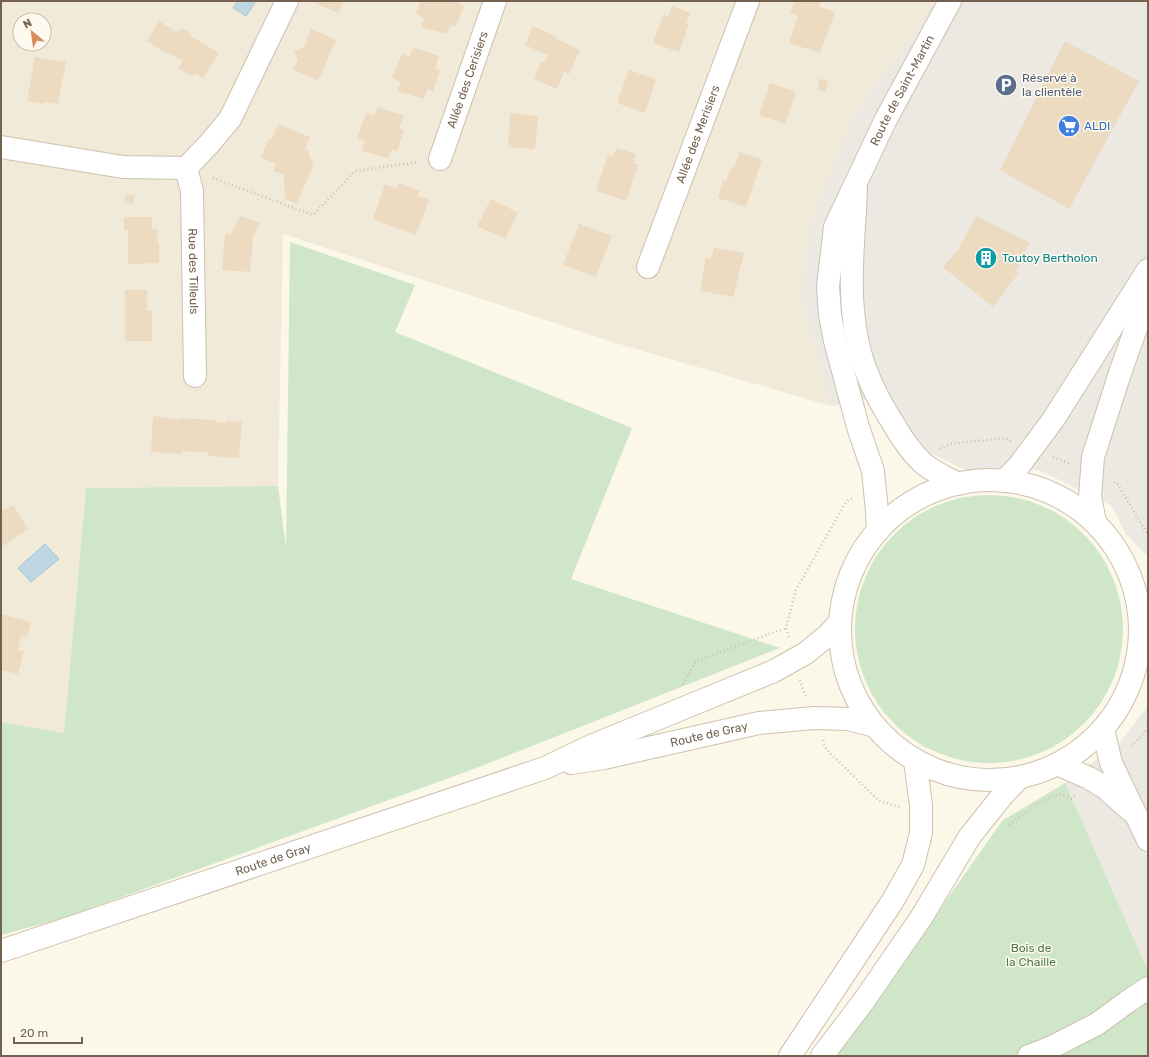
<svg xmlns="http://www.w3.org/2000/svg" width="1149" height="1057" font-family="Rubik,sans-serif">
<style>
.residential{fill:#f2ead8;fill-rule:evenodd}
.industrial{fill:#ece8e2}
.green{fill:#cfe7c8}
.water{fill:#bfd7e3;stroke:#a6c5d4}
.building{fill:#ecdac1}
.lines{fill:none;stroke-linecap:round;stroke-linejoin:round}
.minor-casing{stroke:#ccc1b0;stroke-width:24}
.secondary-casing{stroke:#cec2ad;stroke-width:24}
.path{stroke:#d3bfa6;stroke-width:2.5;stroke-dasharray:1 3;stroke-linecap:butt}
.minor{stroke:#fff;stroke-width:22}
.secondary{stroke:#fff;stroke-width:22}
.labels{text-anchor:middle;stroke-width:3;stroke-linejoin:round;paint-order:stroke}
.service-label{font-size:12px;fill:#4e5e75;stroke:#fefaef;text-anchor:start}
.street-label{font-size:12px;fill:#73624f;stroke:#fefaef}
.shop-label{font-size:12px;fill:#366cbe;stroke:#fefaef;text-anchor:start}
.culture-label{font-size:12px;fill:#0d838f;stroke:#fefaef;text-anchor:start}
.park-label{font-size:12px;fill:#517d4b;stroke:#fefaef}
</style>
<rect width="100%" height="100%" fill="#fbf7e9"/>
<path class="residential" d="M1,1H935L850,121L801,301L831,406L619,344L283,234L278,486L86,488L64,733L1,722ZM20,20H44V44H20Z"/>
<path class="industrial" d="M935,1H1148V557L1126,534L1112,506L1039,470L970,472L920,448L888,394L831,406L801,301L809,230L850,121Z
M1148,706V971L1065,783L1120,742Z"/>
<path class="green" d="M290,242L415,285L395,332L632,428L571,579L780,648L471,770L64,918L1,935V722L64,733L86,488L278,486L286,548Z
M855 629a134 134 0 1 1 268 0a134 134 0 1 1-268 0Z
M1065,783L1148,971V1056H837L1002,821Z"/>
<path class="water" d="M238,1H256L246,16L233,8Z
M45,544L59,559L31,582L18,568Z"/>
<path class="building" d="M315,1H344L338,13L315,3Z
M421,1H460L459,4L464,6L456,27L451,25L447,34L421,27L424,18L416,14Z
M795,1H821L819,7L835,12L820,53L789,43L798,16L790,13Z
M672,6L690,13L686,23L689,24L679,52L653,43L663,15L668,16Z
M159,21L178,33L181,28L192,34L191,36L219,53L203,78L194,73L192,77L178,68L183,61L167,52L166,53L147,41Z
M533,26L557,37L556,39L580,50L569,74L564,72L557,89L534,79L541,61L544,63L548,55L525,45Z
M311,29L336,40L318,81L293,70L298,60L294,51L304,47Z
M1065,41L1139,81L1069,209L1000,170Z
M413,47L439,56L435,68L440,70L433,91L427,89L424,99L397,91L401,82L392,78L402,53L410,57Z
M35,57L66,62L58,104L44,102V104L27,101Z
M629,70L656,79L645,113L617,103Z
M819,79L828,80L826,91L817,90Z
M770,83L796,92L785,124L759,115Z
M378,107L404,116L399,128L404,130L397,151L392,149L388,158L362,151L365,141L357,138L366,113L374,116Z
M510,113L538,116L535,149L508,147Z
M278,124L310,137L305,149L308,150L313,166L297,204L285,199L284,175L273,171L276,164L261,158L269,138L272,139Z
M617,148L636,154L633,164L638,165L626,201L596,191L608,155L613,157Z
M739,152L762,159L746,207L718,198L723,180L726,181L731,167L734,168Z
M399,183L420,191L418,196L429,200L416,235L373,219L385,184L397,189Z
M126,194L135,196L133,204L124,203Z
M491,199L518,213L505,239L477,226Z
M240,216L260,223L253,237L250,272L222,270L225,235L231,234Z
M976,216L1030,243L1016,270L1019,273L993,307L943,267L958,250Z
M124,217H152V229H157V241L159,243V263L128,264V230H124Z
M579,224L612,236L596,277L563,265Z
M714,248L744,253L733,297L700,291L706,258L711,259Z
M125,290H147V311H152V341H125Z
M153,416L180,420V418L215,420V422L226,423V421L242,422L239,458L208,456L209,452H197L183,451L182,454L151,452Z
M13,505L28,529L1,547V508L3,511Z
M1,614L31,622L27,637L21,636L18,650L24,651L18,674L1,670Z"/>
<g class="lines">
<g class="minor-casing">
<g id="minor">
<path d="M1,147L123,167L186,168L209,144L230,119L287,1"/>
<path id="s1" d="M440,159L495,1"/>
<path id="s2" d="M186,168L192,191L195,376"/>
<path d="M856,190C854,240 847,290 857,339C862,366 874,392 888,415C898,432 909,451 924,464C934,472 947,478 958,484"/>
<path id="s3" d="M648,267L748,1"/>
<path id="s4" d="M878,531L877,511L873,471L858,427L835,341L830,315L828,286L835,227L886,119L950,1"/>
<path d="M1103,729L1111,763L1148,840"/>
<path d="M1057,764L1089,778L1104,787L1130,810"/>
<path d="M1029,1056L1050,1048L1097,1024L1127,1002L1148,988"/>
</g>
</g>
<g class="secondary-casing">
<g id="secondary">
<circle cx="990" cy="630" r="150"/>
<path d="M1004,481L1018,467L1053,420L1148,270"/>
<path d="M1095,522L1090,497L1093,457L1121,370L1148,295"/>
<path id="s5" d="M571,763L604,758L759,723L814,718L848,719L875,726"/>
<path id="s6" d="M1,951L545,768L591,746L774,671L806,653L827,636L840,622"/>
<path d="M790,1056L892,902L913,865L921,833V805L915,760"/>
<path d="M822,1056L863,1002L921,918L970,836L1002,796L1020,777"/>
</g>
</g>
<path class="path" d="M213,178L313,215L355,171L419,162
M940,449L950,444L1005,438L1011,441
M1053,457L1071,464
M1114,482L1117,483L1148,535
M789,637L786,628L796,590L846,502L854,497
M800,680L806,697
M683,684L696,661L786,628
M823,740L826,749L879,801L900,807
M1131,746L1140,738L1148,727
M1009,825L1039,803L1059,794L1072,799L1075,796"/>
<use href="#minor" class="minor"/>
<use href="#secondary" class="secondary"/>
</g>
<defs>
<g id="parking-disc" transform="scale(1.15)"><circle r="9.5" fill="#5c6f8a" stroke="#fefaef"/><path d="M-3.5-5.5H1a3.5 3.5 0 0 1 0 7H-1V5.5H-3.5ZM-1-3.4V-.6H.8a1.4 1.4 0 0 0 0-2.8Z" fill="#fff"/></g>
<g id="supermarket-disc" transform="scale(1.15)"><circle r="9.5" fill="#3f7fe0" stroke="#fefaef"/><path d="M-6-5.5h2.5l.6 2H6L4.5 2H-2.5L-4.4-4H-6ZM-1.5 3.2a1.3 1.3 0 1 0 .1 0ZM3 3.2a1.3 1.3 0 1 0 .1 0Z" fill="#fff"/></g>
<g id="building-disc" transform="scale(1.15)"><circle r="9.5" fill="#0f9aa8" stroke="#fefaef"/><path d="M-4-6H4V6H1V3H-1V6H-4ZM-2.5-4.3h1.7v1.8h-1.7ZM.8-4.3h1.7v1.8H.8ZM-2.5-1h1.7V.8h-1.7ZM.8-1h1.7V.8H.8Z" fill="#fff"/></g>
</defs>
<g fill-rule="evenodd">
<use href="#parking-disc" x="1006" y="85"/>
<use href="#supermarket-disc" x="1069" y="126"/>
<use href="#building-disc" x="986" y="258"/>
</g>
<g class="labels">
<g class="service-label">
<text x="1022" y="82">Réservé à<tspan x="1022" dy="14">la clientèle</tspan></text>
</g>
<g class="street-label">
<text dy="4" stroke="none"><textPath href="#s1" startOffset="84">Allée des Cerisiers</textPath></text>
<text dy="4" stroke="none"><textPath href="#s4" startOffset="463">Route de Saint-Martin</textPath></text>
<text dy="4" stroke="none"><textPath href="#s3" startOffset="142">Allée des Merisiers</textPath></text>
<text dy="4" stroke="none"><textPath href="#s2" startOffset="104">Rue des Tilleuls</textPath></text>
<text dy="4" stroke="none"><textPath href="#s5" startOffset="141">Route de Gray</textPath></text>
<text dy="4" stroke="none"><textPath href="#s6" startOffset="287">Route de Gray</textPath></text>
</g>
<g class="shop-label">
<text x="1084" y="130">ALDI</text>
</g>
<g class="culture-label">
<text x="1002" y="262">Toutoy Bertholon</text>
</g>
<g class="park-label">
<text x="1031" y="952">Bois de<tspan x="1031" dy="14">la Chaille</tspan></text>
</g>
</g>
<rect width="1149" height="1057" fill="none" stroke="#73624f" stroke-width="4"/>
<g transform="translate(32 32) rotate(331)"><circle r="19" fill="#fefaef" stroke="#c6bdaf"/>
<path d="M0-3L7 15L0 10L-7 15Z" fill="#d98d5a"/>
<text y="-6" font-size="11" font-weight="bold" text-anchor="middle" fill="#73624f">N</text>
</g>
<path d="M14 1037v6h68v-6" fill="none" stroke="#73624f" stroke-width="2"/>
<text x="20" y="1037" font-size="12" fill="#73624f" stroke="#fefaef" stroke-width="3" paint-order="stroke">20 m</text>
</svg>
